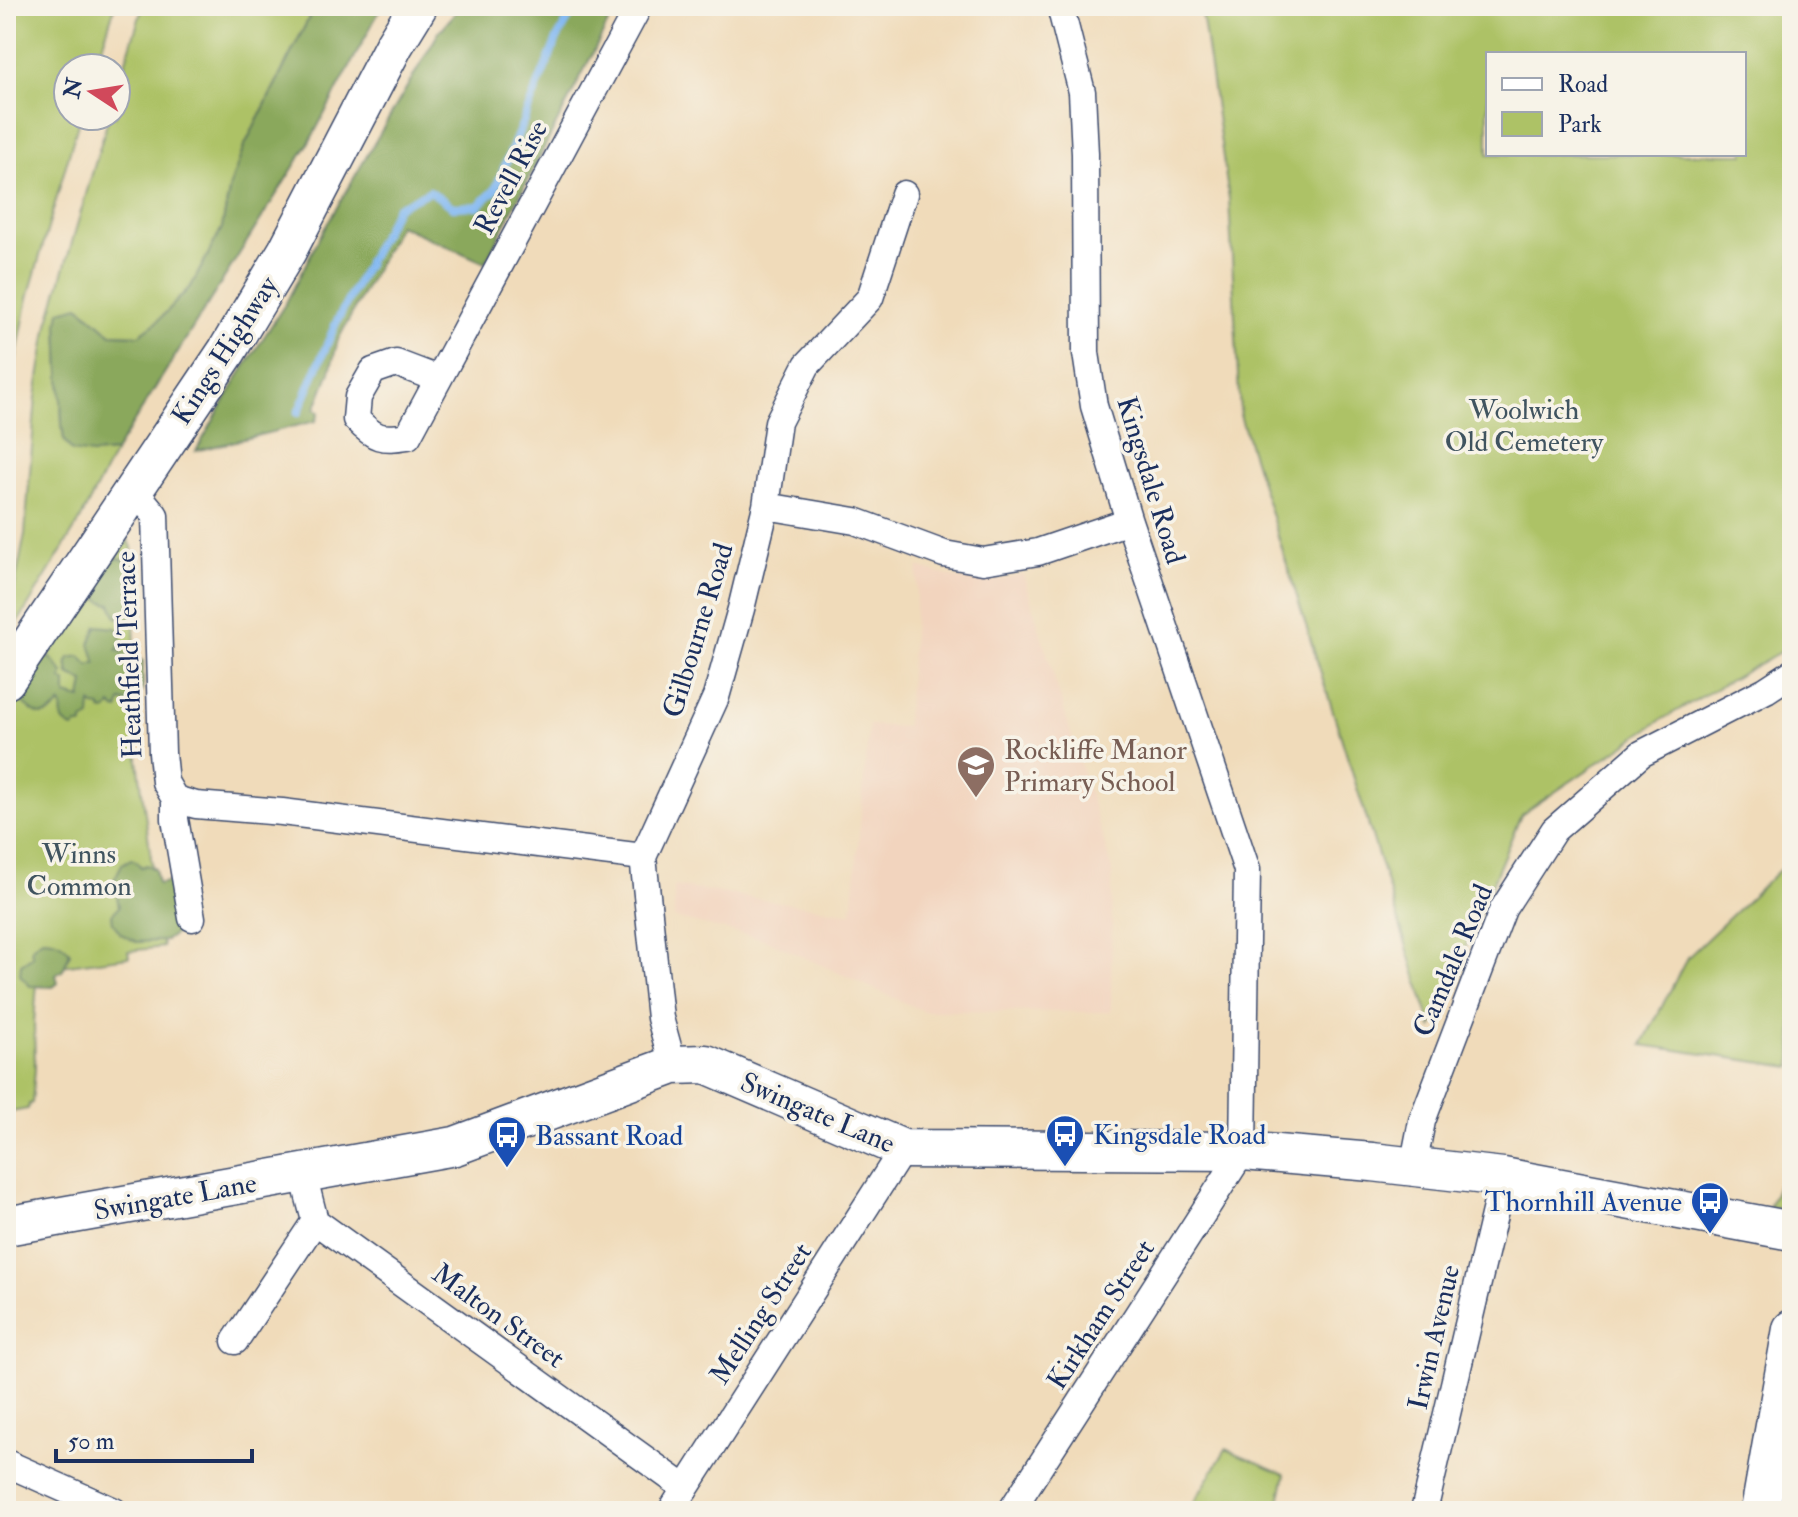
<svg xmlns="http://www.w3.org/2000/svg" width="1798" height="1517" font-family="'IM FELL Double Pica',serif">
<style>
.built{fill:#f2d4be}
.green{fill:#adc266;stroke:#647862;stroke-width:2;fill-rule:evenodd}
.forest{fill:#8aa85b;stroke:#526c5c;stroke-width:2}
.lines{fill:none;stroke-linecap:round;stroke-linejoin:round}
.stream{stroke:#84b9f2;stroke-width:8}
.street-casing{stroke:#3b496c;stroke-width:29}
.secondary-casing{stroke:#3b496c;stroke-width:41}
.street{stroke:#fff;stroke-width:26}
.secondary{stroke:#fff;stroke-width:38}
.labels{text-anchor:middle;stroke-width:7;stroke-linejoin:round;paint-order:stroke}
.street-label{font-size:28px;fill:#1b2f5e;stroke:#f7f3e8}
.park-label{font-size:28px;fill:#405460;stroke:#f7f3e8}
.education-label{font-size:28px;fill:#785e54;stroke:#f7f3e8;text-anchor:start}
.transit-label{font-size:28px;fill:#164399;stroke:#f7f3e8;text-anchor:start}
</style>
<rect width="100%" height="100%" fill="#f7f3e8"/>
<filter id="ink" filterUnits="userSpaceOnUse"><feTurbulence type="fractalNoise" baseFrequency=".0125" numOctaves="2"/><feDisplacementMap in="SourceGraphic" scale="16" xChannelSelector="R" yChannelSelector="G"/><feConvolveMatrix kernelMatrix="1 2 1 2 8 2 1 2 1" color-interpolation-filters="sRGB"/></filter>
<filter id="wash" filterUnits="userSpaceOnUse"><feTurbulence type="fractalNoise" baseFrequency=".006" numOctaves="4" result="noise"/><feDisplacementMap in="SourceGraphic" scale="32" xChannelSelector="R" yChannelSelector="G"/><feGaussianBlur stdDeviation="1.8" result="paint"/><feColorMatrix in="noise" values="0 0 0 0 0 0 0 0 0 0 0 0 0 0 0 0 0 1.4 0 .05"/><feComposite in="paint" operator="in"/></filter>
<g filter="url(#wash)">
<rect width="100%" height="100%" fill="#f0dbba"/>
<path class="built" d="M918,567L958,579L976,582H990L1023,574L1112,870L1111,1012L923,1011L764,939L674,918V886L852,913L869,725L906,727Z"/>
<path class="green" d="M6,6H115L95,68H68V116H80L28,298L14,369L6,428Z
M143,6H315L244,147L230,186L222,228L192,285L157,322L139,335L111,334L79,306L58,324L62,424L64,440L92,454L115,452L79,522L6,642V631L25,534L36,396L48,324L109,116H116V92Z
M1201,6H1792V645L1661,720L1521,815L1432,1027L1240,415L1229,199ZM1744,54V154H1488V54Z
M128,540L132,547L138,761L163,947L128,951L129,957L38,969L34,1023L35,1069L32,1103L29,1104L28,1109L6,1113V718Z
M1792,858V1067L1642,1045L1687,958Z
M1792,1151V1209L1769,1207Z
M1226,1449L1285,1474L1277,1511H1189Z"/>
<path class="forest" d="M315,6H382L310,141L115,452L92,454L72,451L64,440L62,424L58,324L60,311L79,306L111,334L139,335L157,322L192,285L222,228L230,186L244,147Z
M461,6H617L485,263L399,225L338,340L330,372L315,409L319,412L316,421L196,451L239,376L287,301L319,238L439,32Z
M119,558L135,565C138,576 137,588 132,599L138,609L136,614L129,618L123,616L117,618L111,604C87,600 91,582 97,564C109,564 109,560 119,558Z
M97,626L117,628L121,637L122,643L117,650L143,661V685L141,693L133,704L121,701L118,710L115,709L111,705L108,710L104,711L101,710V707L94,706L91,703L90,717L83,721V725H78L73,728C63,724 60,719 62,707L60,704C42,725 33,712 17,697L18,692L43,658H51L63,673L62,680L66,682V695L81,699L84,682L69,674L67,662L69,658L80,656L89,665L96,663L90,644Z
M131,859L136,861L141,867L147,865L155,869L158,884L172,881C189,893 187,915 181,931L175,934L165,941L136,942L121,934L113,923L112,914L119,907L114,880L122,864Z
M42,939C55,939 63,942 70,953L63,970L56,975L58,983L53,987L30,986L20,975L21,964L33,956L31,951L33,946Z"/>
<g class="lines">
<path class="stream" d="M298,413L336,323L397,207L430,191L453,207L478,206L495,190L557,39L576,6"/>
</g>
</g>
<g filter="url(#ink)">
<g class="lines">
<g class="street-casing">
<path id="street" d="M438,379L396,363L373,371L358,397L356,419C375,439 381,440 408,436L639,6
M131,493L145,503L155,515L162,753L165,782L175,799V819L192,918
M766,506L855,521L944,554L983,561L1038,552L1129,521
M175,799L196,805L282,812L643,857L660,1018L673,1065
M643,857L716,697L741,609L766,506L778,422L807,365L870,298L904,194
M1413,1167L1422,1121L1503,909L1554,830L1641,754L1766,690L1792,673
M303,1174L315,1221L685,1488
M235,1341L315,1221
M6,1463L114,1511
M671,1511L903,1149
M1011,1511L1243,1151L1247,870L1129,521L1094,406L1086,353L1085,154L1082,92L1060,6
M1424,1511L1503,1177"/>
</g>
<g class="secondary-casing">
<path id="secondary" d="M6,680L227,351L287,251L394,45L418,6
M6,1226L455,1146L673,1065L706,1064L903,1149L1243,1151L1372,1162L1503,1177L1792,1231
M1760,1511L1792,1329"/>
</g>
<use href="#street" class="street"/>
<use href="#secondary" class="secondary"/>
</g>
</g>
<defs>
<g id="school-pin" transform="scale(2)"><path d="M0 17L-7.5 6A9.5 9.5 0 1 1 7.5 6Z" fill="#8d6e63" stroke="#f7f3e8"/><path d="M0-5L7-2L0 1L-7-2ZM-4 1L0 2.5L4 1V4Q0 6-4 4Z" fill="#fff"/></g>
<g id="bus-pin" transform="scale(2)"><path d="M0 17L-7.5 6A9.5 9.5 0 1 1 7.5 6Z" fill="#1a4fb4" stroke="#f7f3e8"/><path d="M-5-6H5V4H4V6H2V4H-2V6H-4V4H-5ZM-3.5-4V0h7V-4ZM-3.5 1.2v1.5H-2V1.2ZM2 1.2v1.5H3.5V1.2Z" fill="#fff"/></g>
</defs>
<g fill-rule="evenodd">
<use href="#school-pin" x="976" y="765"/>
<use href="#bus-pin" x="1065" y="1134"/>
<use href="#bus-pin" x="507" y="1135"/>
<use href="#bus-pin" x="1710" y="1201"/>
</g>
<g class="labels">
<g class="street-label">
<text transform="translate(510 177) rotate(-62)" y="10">Revell Rise</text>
<text transform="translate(224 350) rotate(-57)" y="10">Kings Highway</text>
<text transform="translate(1152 480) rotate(73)" y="10">Kingsdale Road</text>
<text transform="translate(697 630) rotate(-73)" y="10">Gilbourne Road</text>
<text transform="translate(128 655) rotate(-92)" y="10">Heathfield Terrace</text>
<text transform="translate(1452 960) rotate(-67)" y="10">Camdale Road</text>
<text transform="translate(818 1112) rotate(23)" y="10">Swingate Lane</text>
<text transform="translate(175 1196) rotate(-10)" y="10">Swingate Lane</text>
<text transform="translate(760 1313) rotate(-57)" y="10">Melling Street</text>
<text transform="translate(1100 1314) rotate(-57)" y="10">Kirkham Street</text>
<text transform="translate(499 1315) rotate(36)" y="10">Malton Street</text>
<text transform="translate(1433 1337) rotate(-77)" y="10">Irwin Avenue</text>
</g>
<g class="park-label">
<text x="1524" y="419">Woolwich<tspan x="1524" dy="32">Old Cemetery</tspan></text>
<text x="79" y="863">Winns<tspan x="79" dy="32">Common</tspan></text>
</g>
<g class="education-label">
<text x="1004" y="759">Rockliffe Manor<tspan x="1004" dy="32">Primary School</tspan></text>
</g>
<g class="transit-label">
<text x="1093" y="1144">Kingsdale Road</text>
<text x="535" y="1145">Bassant Road</text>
<text x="1682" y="1211" text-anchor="end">Thornhill Avenue</text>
</g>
</g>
<rect width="1798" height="1517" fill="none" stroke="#f7f3e8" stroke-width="32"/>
<rect x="1486" y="52" width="260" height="104" fill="#f7f3e8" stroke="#9fa5b1" stroke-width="2"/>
<rect x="1502" y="78" width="40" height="12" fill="#ffffff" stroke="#9fa5b1" stroke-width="2"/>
<text x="1558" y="92" font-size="24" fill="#1b2f5e">Road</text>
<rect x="1502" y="112" width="40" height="24" fill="#adc266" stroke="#9fa5b1" stroke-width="2"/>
<text x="1558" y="132" font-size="24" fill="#1b2f5e">Park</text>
<g transform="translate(92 92) rotate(282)"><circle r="38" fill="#f7f3e8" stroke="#9fa5b1" stroke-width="2"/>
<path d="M0-6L14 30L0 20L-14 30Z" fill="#d1495b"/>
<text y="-12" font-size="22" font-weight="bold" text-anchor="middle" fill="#1b2f5e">N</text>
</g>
<path d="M56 1449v12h196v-12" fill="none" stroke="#1b2f5e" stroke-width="4"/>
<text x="68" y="1449" font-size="24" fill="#1b2f5e" stroke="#f7f3e8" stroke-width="6" paint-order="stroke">50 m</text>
</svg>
